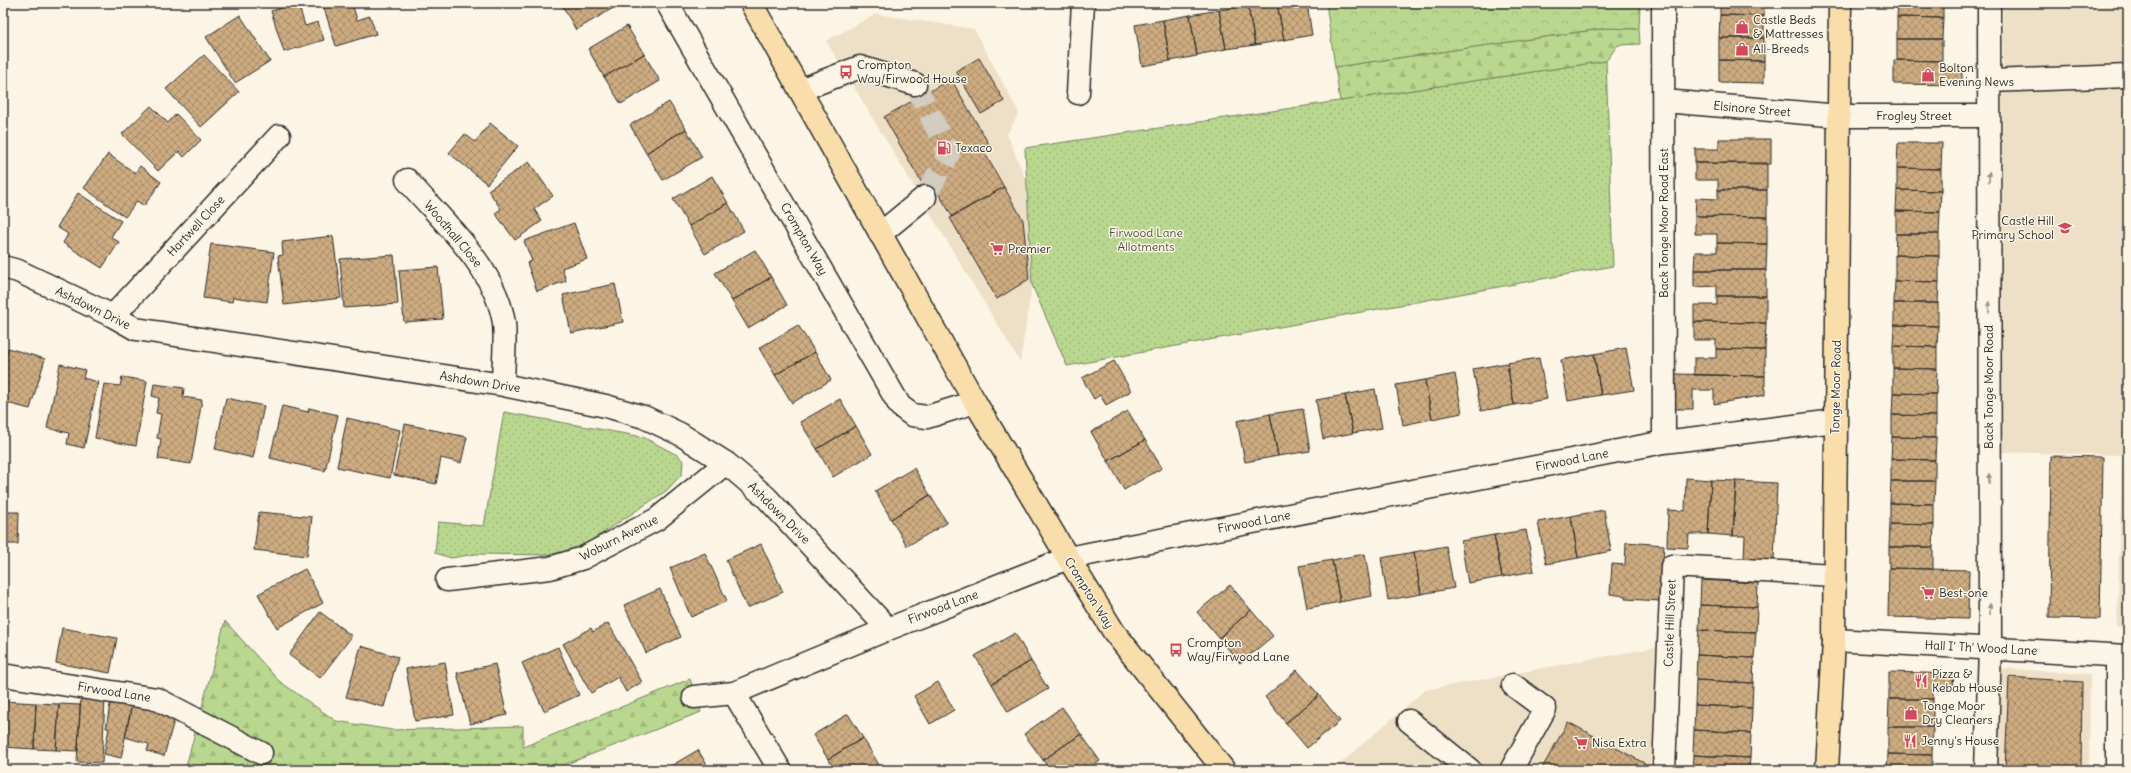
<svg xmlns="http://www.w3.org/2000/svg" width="2131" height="773" font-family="Delius,sans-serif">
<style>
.built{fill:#eedfc7}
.grass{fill:url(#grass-dots);stroke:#72815d}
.forest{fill:url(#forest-firs);stroke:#72815d}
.park{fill:url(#park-crowns);stroke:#72815d}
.building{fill:url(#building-cross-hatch);stroke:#2b2b2b}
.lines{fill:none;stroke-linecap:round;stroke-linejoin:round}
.minor-tunnel{stroke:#d2cdc0;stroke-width:22;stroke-dasharray:22 11;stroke-linecap:butt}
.minor-casing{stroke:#2b2b2b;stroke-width:25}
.major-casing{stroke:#2b2b2b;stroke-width:25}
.highway-casing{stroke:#2b2b2b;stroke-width:25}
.minor{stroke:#fcf5e5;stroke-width:22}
.major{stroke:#f9deab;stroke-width:22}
.highway{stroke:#f9deab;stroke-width:22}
.oneway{fill:#949088}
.labels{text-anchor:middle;stroke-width:3;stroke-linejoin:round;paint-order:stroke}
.poi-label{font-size:12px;fill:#2b2b2b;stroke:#fcf5e5;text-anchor:start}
.street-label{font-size:12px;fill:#2b2b2b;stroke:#fcf5e5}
.park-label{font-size:12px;fill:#4f5644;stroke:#fcf5e5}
</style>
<defs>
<pattern id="grass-dots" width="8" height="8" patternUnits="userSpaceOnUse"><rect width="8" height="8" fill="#bad78f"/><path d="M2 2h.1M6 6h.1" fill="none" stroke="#a0b97c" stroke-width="1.8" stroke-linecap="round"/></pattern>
<pattern id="forest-firs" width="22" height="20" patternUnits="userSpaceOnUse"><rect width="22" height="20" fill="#bad78f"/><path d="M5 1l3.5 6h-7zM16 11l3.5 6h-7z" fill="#a0b97c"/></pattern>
<pattern id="park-crowns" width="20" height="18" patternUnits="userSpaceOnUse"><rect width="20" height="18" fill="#bad78f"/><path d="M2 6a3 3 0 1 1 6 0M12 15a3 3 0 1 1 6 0" fill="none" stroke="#a0b97c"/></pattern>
<pattern id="building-cross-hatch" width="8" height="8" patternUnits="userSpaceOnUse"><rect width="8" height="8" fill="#ceac81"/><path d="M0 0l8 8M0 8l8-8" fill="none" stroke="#a78c6a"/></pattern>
</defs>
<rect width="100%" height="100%" fill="#fcf5e5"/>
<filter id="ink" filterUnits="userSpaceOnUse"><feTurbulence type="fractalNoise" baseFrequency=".025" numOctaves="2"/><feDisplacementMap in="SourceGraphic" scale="8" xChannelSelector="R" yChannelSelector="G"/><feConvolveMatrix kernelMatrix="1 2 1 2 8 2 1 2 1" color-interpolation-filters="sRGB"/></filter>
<g filter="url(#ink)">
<path class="built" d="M2003,3H2128V628L2117,627L2122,455L2001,452Z
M876,14L974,29L1019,113L1007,134L1026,180L1032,285L1020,362L826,41Z
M1657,647L1652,770H1333L1425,690Z
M1998,668L2090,674L2089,770H1994Z"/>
<path class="grass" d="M1606,61L1613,266L1067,366L1032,285L1025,148Z
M504,412L643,437L679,456L683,461L682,474L666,491L580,548L548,555L476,554L451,558L435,553L438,522L484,526Z"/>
<path class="forest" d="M1607,28L1639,29L1640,44L1618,45L1606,61L1340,101L1335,67Z
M225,621L279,681L336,721L392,730L523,726V747L690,679L701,712L551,770H185Z"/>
<path class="park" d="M1326,3L1640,4L1639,29L1607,28L1335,67Z"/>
<path class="building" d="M298,3L305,26L318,22L324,40L284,52L271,11Z
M329,3H352L357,20L370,16L376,34L336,46L323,5Z
M561,3H613L615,7L576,30Z
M1263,3H1277L1284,40L1255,45L1248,6Z
M1277,3H1307L1312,35L1284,40Z
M1720,3H1765L1764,16L1720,15Z
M1898,3H1943V18L1897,17Z
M1248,6L1255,45L1226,49L1219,10Z
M1219,10L1226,49L1197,55L1190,15Z
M240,15L270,61L235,83L206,37Z
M1190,15L1197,56L1170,61L1163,20Z
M1720,15L1764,16V38H1719Z
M1897,17L1943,18L1942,39H1897Z
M1163,20L1170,61L1142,66L1135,25Z
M627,26L644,54L604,77L588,49Z
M1719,38H1764V61L1719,60Z
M1897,39H1942V61L1897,60Z
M644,54L660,81L621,104L604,77Z
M204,55L239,92L201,127L166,89Z
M979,58L1004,101L981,114L956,71Z
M1719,60L1764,61V83L1719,82Z
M1894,60L1942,61V66L1962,67V85L1894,84Z
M951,79L990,146L983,150L1004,187L952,216L931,181L923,185L884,117Z
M669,102L686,129L646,153L630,125Z
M151,106L168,123L176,114L201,140L184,157L179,151L158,171L122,134Z
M490,123L518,146L487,184L449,153L465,134L475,142Z
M686,129L702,157L663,180L646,153Z
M1719,139H1771V164L1695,163V149H1719Z
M1898,143H1942L1941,169L1897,168Z
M108,154L135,173L140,166L161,182L144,206L137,201L125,217L84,188Z
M529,162L553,196L534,209L542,221L515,240L495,213L501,209L488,190Z
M1695,163H1767V190H1718V180H1695Z
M1897,168L1941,169V191L1897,190Z
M712,176L728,203L689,226L673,199Z
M1004,187L1023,220L1029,279L997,299L950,218Z
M1718,190H1767V217L1695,216L1696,198L1718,199Z
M1897,190L1941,191L1940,212L1896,211Z
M78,193L121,221L111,237L119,242L102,268L63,243L68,234L57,227Z
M728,203L744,231L705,254L689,226Z
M1896,211L1940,212L1939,234H1896Z
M1695,216L1767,217V244L1717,243V234H1695Z
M574,223L587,259L562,268L566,281L537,291L527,263L532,261L524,241Z
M1896,234H1939V256L1895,255Z
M333,236L341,298L284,305L278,256L283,255L282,242Z
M1717,243L1767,244L1766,270H1694L1695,252H1717Z
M211,244L274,252L267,302L233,297L232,302L203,298Z
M755,250L771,277L732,301L715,273Z
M394,255L398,304L344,308L340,259Z
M1895,255L1939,256V282L1895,281Z
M438,267L443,319L404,322L399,270Z
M1694,270H1766V296H1717V286L1694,287Z
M771,277L787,305L748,328L732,301Z
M1895,281L1939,282L1938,303H1894Z
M615,284L623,322L571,333L563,295Z
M1717,296H1766V323L1694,322V305H1717Z
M1894,303H1938V326L1894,325Z
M1694,322L1766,323L1765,350L1716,349V340H1694Z
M798,325L815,352L775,375L759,348Z
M1894,325L1938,326L1937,347L1893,346Z
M1893,346L1937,347V369L1893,368Z
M8,348L45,359L30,409L3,402V364Z
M1626,348L1634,390L1601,395L1594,354Z
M1716,349L1765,350V376L1694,375V358H1716Z
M815,352L831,380L792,403L775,375Z
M1594,354L1601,395L1568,401L1561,360Z
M1539,358L1547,399L1514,405L1507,363Z
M1114,361L1131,391L1106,405L1100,395L1094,399L1082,378Z
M1507,363L1514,405L1481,411L1473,369Z
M60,364L85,370L83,378L98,382L84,448L67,444L69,433L47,428Z
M1893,368L1937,369L1936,394L1893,393Z
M1455,374L1462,413L1432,419L1425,380Z
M1675,374L1765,376V395L1714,404V390H1693V409H1675Z
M122,377L147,381L136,446L95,438L104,384L120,386Z
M1425,380L1432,419L1403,425L1396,385Z
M154,384L184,388L183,397L202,400L191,464L158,459L161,439L157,438L161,414L156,413L159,398L152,396Z
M1375,389L1382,428L1353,433L1345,395Z
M1893,393L1936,394V416L1892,415Z
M1345,395L1353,433L1323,439L1316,400Z
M226,398L264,406L253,458L215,449Z
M840,399L856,426L817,449L800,422Z
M282,406L308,412L309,408L338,415L325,471L270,458Z
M1303,409L1310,451L1278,456L1270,414Z
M1128,411L1145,440L1108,461L1091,432Z
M1270,414L1278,456L1245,462L1237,421Z
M1892,415L1936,416V438L1892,437Z
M347,418L400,430L390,478L337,467Z
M405,424L467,437L461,463L441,458L436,484L394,475Z
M856,426L872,454L833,477L817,449Z
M1892,437L1936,438L1935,460L1891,459Z
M1145,440L1162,468L1124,490L1108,461Z
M2051,456L2103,457L2100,619L2049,618Z
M1891,459L1935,460V481H1891Z
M914,468L930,495L891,519L875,491Z
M1686,478L1711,480L1708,534H1689L1688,548L1667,547L1668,510L1685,511Z
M1711,480L1736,481L1733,536L1708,534Z
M1736,481L1777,483L1774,560L1744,559L1745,536H1733Z
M1891,481H1935L1934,504L1890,503Z
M930,495L947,523L907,546L891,519Z
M1890,503L1934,504V525L1890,524Z
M1604,510L1611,551L1578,558L1571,516Z
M3,512H19L18,544H3Z
M259,512L312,517L307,556L254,550Z
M1571,516L1578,558L1546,564L1538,522Z
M1890,524L1934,525L1933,547H1889Z
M1526,530L1534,571L1502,577L1494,535Z
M1494,535L1502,577L1468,583L1461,541Z
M1626,542L1664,545L1661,601L1625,599L1626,596L1610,594L1612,564L1625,565Z
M761,544L783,592L747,608L726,560Z
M1446,546L1454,588L1421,594L1414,552Z
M1889,547H1933V569L1889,568Z
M1414,552L1421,594L1388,600L1381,558Z
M705,553L727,601L691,617L670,568Z
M1365,554L1372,596L1340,602L1332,560Z
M1332,560L1340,602L1307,608L1299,566Z
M1889,568L1969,570L1968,619L1888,617Z
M305,569L323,603L277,628L258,594Z
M1701,580L1758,583L1757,607L1700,605Z
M1230,585L1251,610L1219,638L1197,612Z
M660,589L681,637L646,653L624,605Z
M1700,605L1757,607L1756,632L1699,630Z
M1251,610L1273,636L1240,663L1219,638Z
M320,612L352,636L320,678L289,655Z
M608,623L642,682L626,692L618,677L591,693L563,644L591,628L593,632Z
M62,628L117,638L110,673L56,663Z
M1699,630L1756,632L1754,658L1697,655Z
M1015,633L1031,661L992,684L975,656Z
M361,646L398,657L384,707L346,697Z
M558,647L579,695L544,711L522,663Z
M1697,655L1754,658L1753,683L1696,680Z
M1031,661L1048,689L1008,712L992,684Z
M445,662L454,715L415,721L406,669Z
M495,664L507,715L470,724L457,673Z
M1297,670L1319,695L1286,723L1265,697Z
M1889,672L1954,674L1953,688H1933V699H1889Z
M2009,677L2082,682L2081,770H2005Z
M1696,680L1753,683L1752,708L1695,705Z
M938,682L954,710L930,724L914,696Z
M1319,695L1340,721L1307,748L1286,723Z
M81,696L105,698L102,763L77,762Z
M111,699L132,704L121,758L104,754L109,728H106Z
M1889,699H1933V727H1888Z
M3,701L36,703L34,749L3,747Z
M36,703L59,704L56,750L34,749Z
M59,704L80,705L78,751L56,750Z
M132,704L175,717L164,756L147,751L149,744L125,737Z
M1695,705L1752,708L1751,733L1694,730Z
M1062,707L1081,734L1043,760L1024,734Z
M848,714L863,738L828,759L813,735Z
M1568,722L1644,763V770H1541Z
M1888,727H1933L1932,755L1888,754Z
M1694,730L1751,733L1750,758L1693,755Z
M1081,734L1100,761L1088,770H1050L1043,760Z
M863,738L882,770H835L828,759Z
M698,750L710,770H664Z
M1888,754L1932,755V770H1887Z
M1693,755L1750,758L1749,770H1692Z"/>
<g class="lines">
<path class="minor-tunnel" d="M915,84L949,154L925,197"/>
<g class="minor-casing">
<path id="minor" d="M667,3L900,406L912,415L927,417L975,402
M1663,3L1664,442
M1989,81L2128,76
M800,90L860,67L915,84
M1078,93L1083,3
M1664,101L1840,116H1988
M407,180C442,221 496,268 504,323C506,343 503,365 503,385
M880,234L925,197
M3,267L18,271L113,316L136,329L503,385L606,406L644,417L680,434L726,463L766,497L888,629
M113,316L279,136
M447,580L550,568L583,558L657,519L726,463
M1834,640L2128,656
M2117,656V770
M3,675L157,699L261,753
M734,693L780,770
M694,697L734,693L888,629L1068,558L1664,442L1835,421
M1409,721L1470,770
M1511,770L1545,709L1513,685
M1664,770L1672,566L1834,575
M1986,770L1990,648L1989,3"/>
</g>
<g class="major-casing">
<path id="major" d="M1827,770L1834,640L1840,3"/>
</g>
<g class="highway-casing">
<path id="highway" d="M751,3L975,402L1068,558L1114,632L1224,770"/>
</g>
<use href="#minor" class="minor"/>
<use href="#major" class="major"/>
<use href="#highway" class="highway"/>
</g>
<defs><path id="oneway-solid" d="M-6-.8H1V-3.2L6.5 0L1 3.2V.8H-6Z"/></defs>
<g class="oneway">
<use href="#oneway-solid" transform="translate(1989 177) rotate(-90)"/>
<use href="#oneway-solid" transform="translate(1989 307) rotate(-90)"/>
<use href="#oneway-solid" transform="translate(1989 479) rotate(-90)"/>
<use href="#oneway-solid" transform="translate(1990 609) rotate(-90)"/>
</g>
</g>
<defs>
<g id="shop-bare" transform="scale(1.08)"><path d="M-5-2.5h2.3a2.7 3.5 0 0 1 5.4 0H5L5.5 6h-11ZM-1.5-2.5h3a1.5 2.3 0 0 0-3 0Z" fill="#d1495b" stroke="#fcf5e5" stroke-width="2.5" paint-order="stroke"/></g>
<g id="bus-bare" transform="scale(1.08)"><path d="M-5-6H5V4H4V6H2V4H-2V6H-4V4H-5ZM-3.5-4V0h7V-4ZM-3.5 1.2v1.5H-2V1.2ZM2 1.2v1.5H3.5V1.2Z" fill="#d1495b" stroke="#fcf5e5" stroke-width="2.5" paint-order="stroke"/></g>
<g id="fuel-bare" transform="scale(1.08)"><path d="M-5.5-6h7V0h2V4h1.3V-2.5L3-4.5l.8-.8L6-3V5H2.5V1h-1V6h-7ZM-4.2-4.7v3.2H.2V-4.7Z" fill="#d1495b" stroke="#fcf5e5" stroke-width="2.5" paint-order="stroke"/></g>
<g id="school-bare" transform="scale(1.08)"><path d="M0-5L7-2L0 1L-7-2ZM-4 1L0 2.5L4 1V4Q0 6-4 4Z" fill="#d1495b" stroke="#fcf5e5" stroke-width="2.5" paint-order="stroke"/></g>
<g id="supermarket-bare" transform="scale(1.08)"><path d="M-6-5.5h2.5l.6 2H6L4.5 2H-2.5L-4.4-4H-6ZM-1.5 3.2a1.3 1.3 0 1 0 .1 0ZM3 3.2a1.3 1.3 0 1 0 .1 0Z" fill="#d1495b" stroke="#fcf5e5" stroke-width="2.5" paint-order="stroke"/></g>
<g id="restaurant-bare" transform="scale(1.08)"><path d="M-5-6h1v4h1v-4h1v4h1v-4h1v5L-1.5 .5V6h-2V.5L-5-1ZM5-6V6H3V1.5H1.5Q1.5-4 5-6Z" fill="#d1495b" stroke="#fcf5e5" stroke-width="2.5" paint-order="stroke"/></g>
</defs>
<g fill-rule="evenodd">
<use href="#shop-bare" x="1742" y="27"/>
<use href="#shop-bare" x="1742" y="49"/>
<use href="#bus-bare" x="846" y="72"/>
<use href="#shop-bare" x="1928" y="75"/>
<use href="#fuel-bare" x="944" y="148"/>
<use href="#school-bare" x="2065" y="228"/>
<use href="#supermarket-bare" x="997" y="249"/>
<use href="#supermarket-bare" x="1928" y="593"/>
<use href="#bus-bare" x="1176" y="650"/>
<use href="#restaurant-bare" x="1921" y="681"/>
<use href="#shop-bare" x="1911" y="713"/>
<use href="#restaurant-bare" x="1910" y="741"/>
<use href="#supermarket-bare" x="1581" y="743"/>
</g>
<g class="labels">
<g class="poi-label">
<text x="1753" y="24">Castle Beds<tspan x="1753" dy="14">&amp; Mattresses</tspan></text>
<text x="1753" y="53">All-Breeds</text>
<text x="857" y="69">Crompton<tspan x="857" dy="14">Way/Firwood House</tspan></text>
<text x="1939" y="72">Bolton<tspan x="1939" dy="14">Evening News</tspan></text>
<text x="955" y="152">Texaco</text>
<text x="2054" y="225" text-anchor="end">Castle Hill<tspan x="2054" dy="14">Primary School</tspan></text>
<text x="1008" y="253">Premier</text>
<text x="1939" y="597">Best-one</text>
<text x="1187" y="647">Crompton<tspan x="1187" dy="14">Way/Firwood Lane</tspan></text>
<text x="1932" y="678">Pizza &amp;<tspan x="1932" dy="14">Kebab House</tspan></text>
<text x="1922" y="710">Tonge Moor<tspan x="1922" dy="14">Dry Cleaners</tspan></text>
<text x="1921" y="745">Jenny's House</text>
<text x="1592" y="747">Nisa Extra</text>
</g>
<g class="street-label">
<text transform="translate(1752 109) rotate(5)" y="4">Elsinore Street</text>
<text x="1914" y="120">Frogley Street</text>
<text transform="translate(1664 223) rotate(-90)" y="4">Back Tonge Moor Road East</text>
<text transform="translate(196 226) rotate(-47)" y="4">Hartwell Close</text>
<text transform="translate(453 234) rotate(50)" y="4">Woodhall Close</text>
<text transform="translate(804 239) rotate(60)" y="4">Crompton Way</text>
<text transform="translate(93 308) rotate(26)" y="4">Ashdown Drive</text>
<text transform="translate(480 382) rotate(9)" y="4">Ashdown Drive</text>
<text transform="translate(1836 387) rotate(-89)" y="4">Tonge Moor Road</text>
<text transform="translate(1989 387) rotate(-90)" y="4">Back Tonge Moor Road</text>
<text transform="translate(1572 460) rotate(-11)" y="4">Firwood Lane</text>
<text transform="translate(779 513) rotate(45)" y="4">Ashdown Drive</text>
<text transform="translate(1254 522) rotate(-11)" y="4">Firwood Lane</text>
<text transform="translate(619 538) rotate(-27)" y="4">Woburn Avenue</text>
<text transform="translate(1089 593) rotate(58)" y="4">Crompton Way</text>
<text transform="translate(943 607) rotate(-21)" y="4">Firwood Lane</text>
<text transform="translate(1670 623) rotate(-88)" y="4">Castle Hill Street</text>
<text transform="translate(1981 648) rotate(3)" y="4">Hall I' Th' Wood Lane</text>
<text transform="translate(114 692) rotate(9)" y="4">Firwood Lane</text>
</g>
<g class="park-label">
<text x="1146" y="237">Firwood Lane<tspan x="1146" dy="14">Allotments</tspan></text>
</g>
</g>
<rect width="2131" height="773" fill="none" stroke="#fcf5e5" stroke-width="16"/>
<rect x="8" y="8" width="2115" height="757" fill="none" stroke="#2b2b2b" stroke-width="1.5" filter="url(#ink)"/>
</svg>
